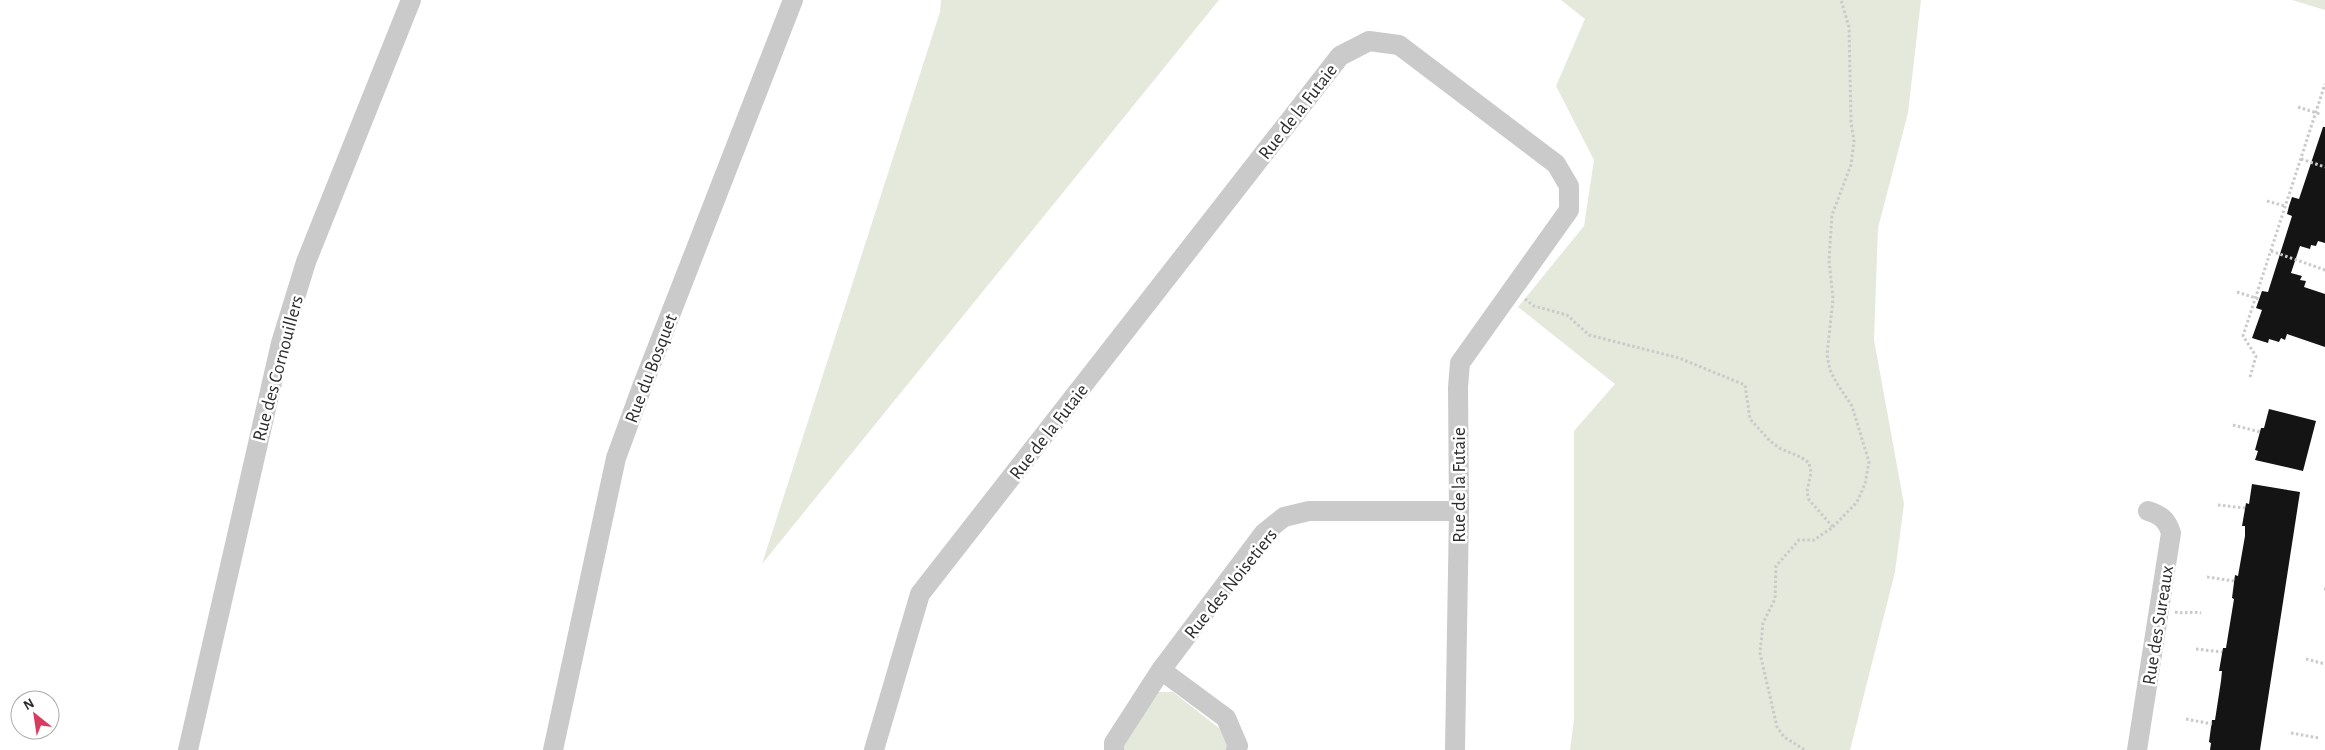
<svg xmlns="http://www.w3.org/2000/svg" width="2325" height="750" font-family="'Alegreya Sans',sans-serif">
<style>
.green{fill:#e5e9db}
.building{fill:#141414}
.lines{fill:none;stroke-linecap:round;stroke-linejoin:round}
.path{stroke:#cacaca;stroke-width:3;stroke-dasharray:2.5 2.5;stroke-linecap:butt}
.minor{stroke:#cacaca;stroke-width:20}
.labels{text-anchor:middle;stroke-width:5;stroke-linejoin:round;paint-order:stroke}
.street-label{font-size:19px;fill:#2d2d2d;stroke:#fff}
</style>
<rect width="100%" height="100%" fill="#fff"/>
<path class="green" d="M941,0H1219L762,564L940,12Z
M1561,0H1921L1908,113L1878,228L1874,340L1904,504L1895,572L1850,750H1570L1574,719V431L1615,384L1518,307L1584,226L1594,160L1556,86L1585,19Z
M2292,0H2325V10Z
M1155,692H1173L1224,732L1229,750H1121Z"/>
<path class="building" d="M2323,127H2325V243L2318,241L2316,246L2311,245L2310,249L2300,246L2291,273L2302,276L2300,280L2306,281L2304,287L2325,294V347L2287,334L2285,340L2281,338L2279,342L2269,339L2268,343L2252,338L2262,310L2256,308L2262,291L2268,292L2292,216L2287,214L2289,206L2292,197L2299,199Z
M2269,409L2316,421L2303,471L2255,460L2258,451L2255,450L2261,428H2264Z
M2252,484L2300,492L2281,615L2260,750H2210L2211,743L2209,742L2212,720H2215L2221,681L2222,671H2219L2223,648H2226L2234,599L2232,598L2235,575L2238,576L2245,536V526H2242L2246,503L2249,504Z"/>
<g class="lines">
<path class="path" d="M2298,107L2320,114
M2301,159L2325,167
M2267,201L2285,206
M2271,251L2325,270
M2237,292L2259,299
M1525,299L1534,306L1567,315L1589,335L1679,358L1745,385L1750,419L1770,441L1781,449L1801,457L1809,463L1811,472L1807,492L1809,500L1833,527L1814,540H1799L1776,566L1775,599L1763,623L1760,653L1777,727L1784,737L1805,750
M2250,377L2256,356L2243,336L2325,84
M2233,425L2260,432
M2218,505L2245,508
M1833,527L1857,502L1865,484L1869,462L1852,406L1836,382L1830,370L1827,355L1833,299L1829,260L1832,215L1851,165L1854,141L1851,122L1849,27L1841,0
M2207,577L2234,581
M2324,589H2325
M2175,612C2185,614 2192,611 2201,613
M2196,649L2222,652
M2306,659L2325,664
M2186,719L2212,724
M2291,733L2319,738"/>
<path class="minor" d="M1161,670L1226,718L1238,746L1236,750
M188,750L281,343L306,262L411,0
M553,750L616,458L642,387L793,0
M874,750L920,594L1340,56L1369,41L1399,45L1556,164L1569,186V210L1460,363L1458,387L1459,511L1455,750
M1114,750V743L1161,670L1264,533L1284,517L1309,511H1459
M2137,750L2171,533C2167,520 2161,515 2148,511"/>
</g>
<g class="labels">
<g class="street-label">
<text transform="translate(1297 111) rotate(-52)" y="7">Rue de la Futaie</text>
<text transform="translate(277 368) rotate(-75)" y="7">Rue des Cornouillers</text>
<text transform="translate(650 368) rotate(-69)" y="7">Rue du Bosquet</text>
<text transform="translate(1048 431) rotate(-52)" y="7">Rue de la Futaie</text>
<text transform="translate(1458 485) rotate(-90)" y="7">Rue de la Futaie</text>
<text transform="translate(1230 583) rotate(-51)" y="7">Rue des Noisetiers</text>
<text transform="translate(2157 625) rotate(-81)" y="7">Rue des Sureaux</text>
</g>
</g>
<g transform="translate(35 715) rotate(330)"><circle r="24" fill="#ffffff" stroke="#ababab"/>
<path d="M0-4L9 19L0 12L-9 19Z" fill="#d73c5f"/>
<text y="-8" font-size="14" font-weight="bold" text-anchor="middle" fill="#2d2d2d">N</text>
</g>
</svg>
